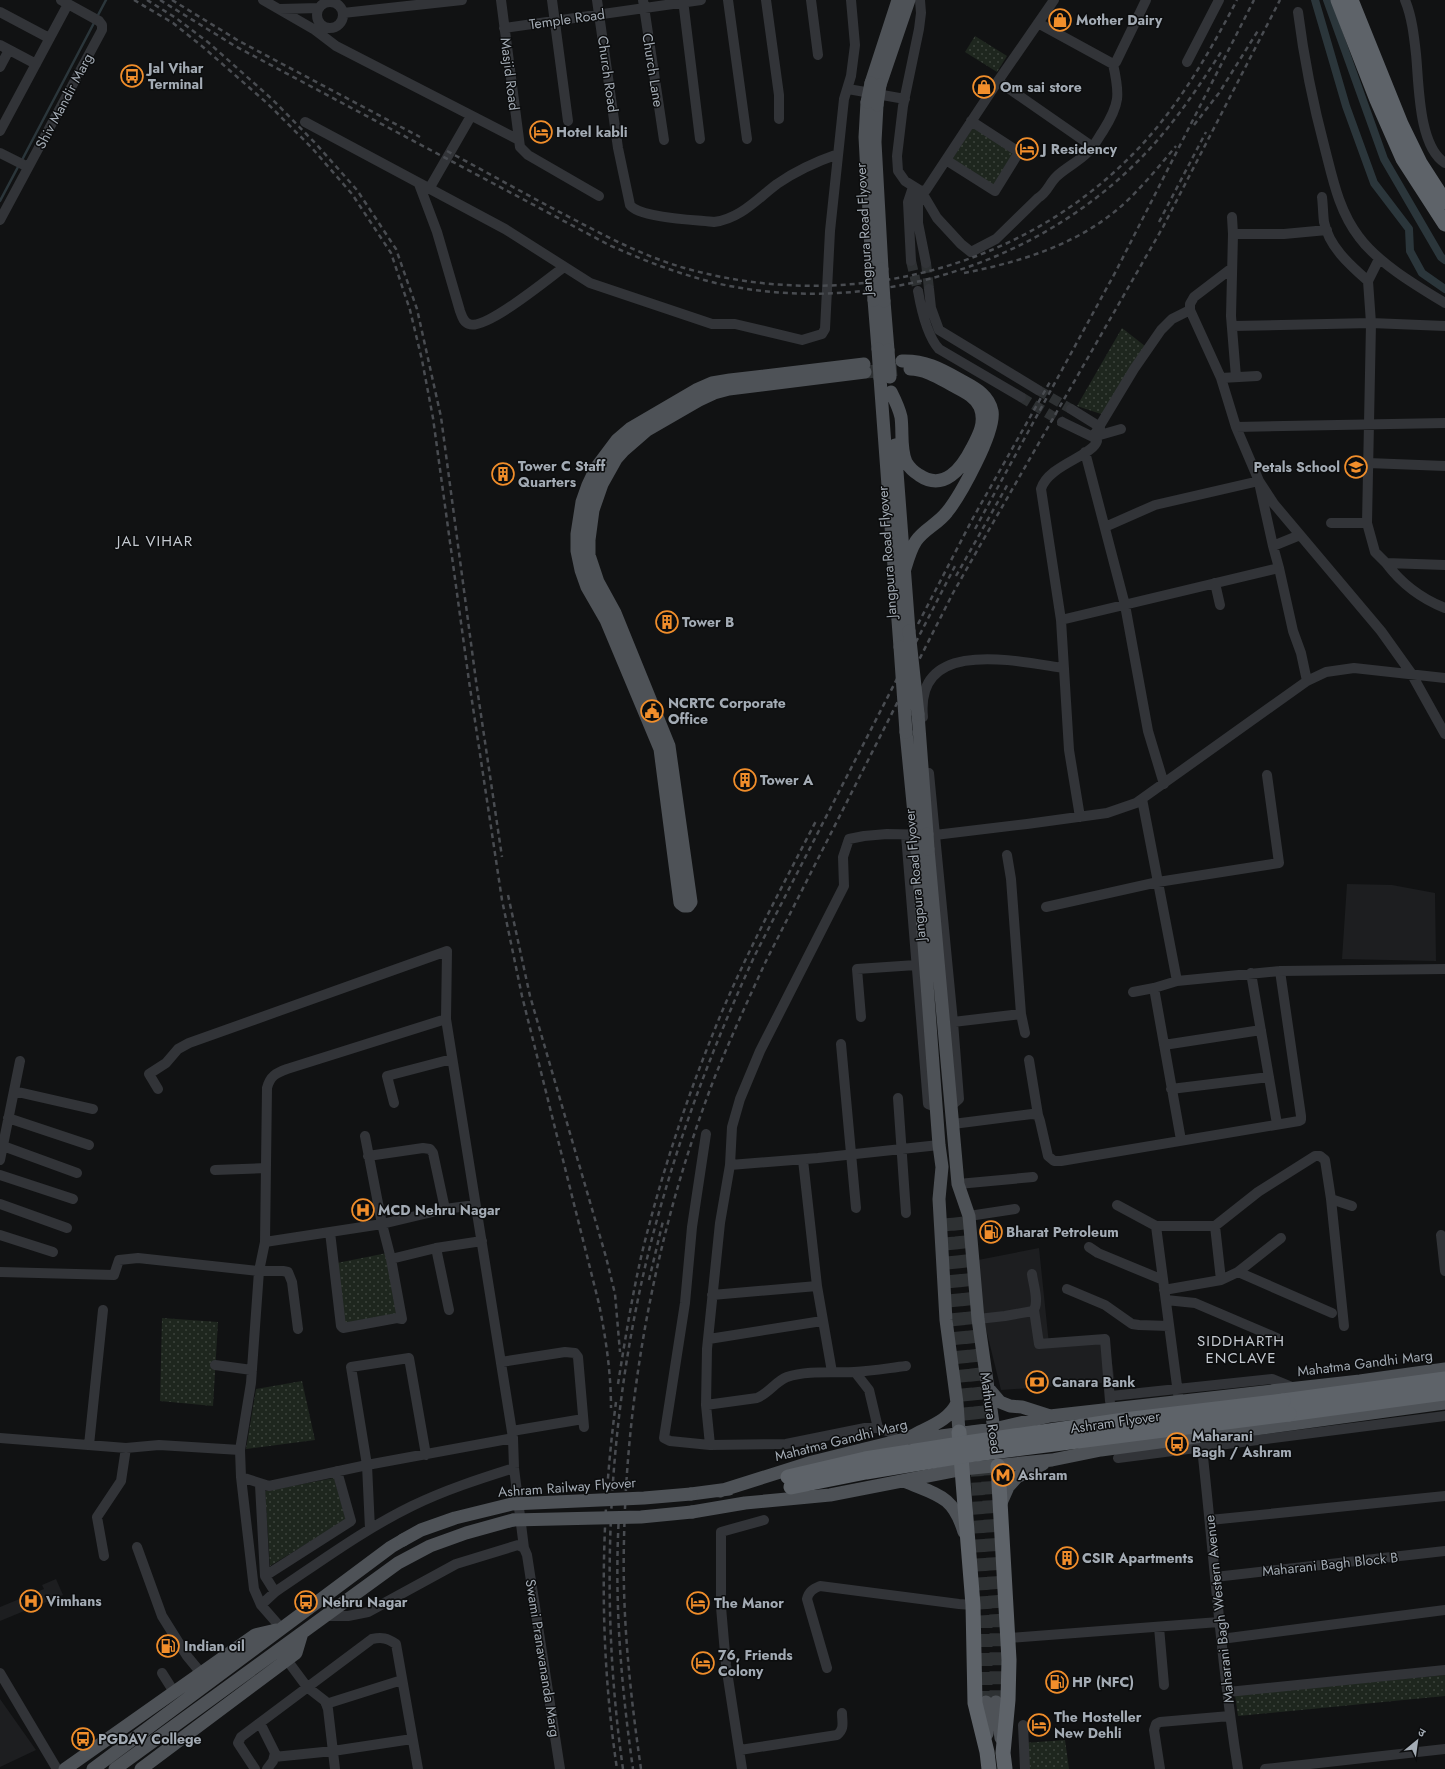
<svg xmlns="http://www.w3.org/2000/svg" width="1445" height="1769" font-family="Jost,'Noto Sans Devanagari',sans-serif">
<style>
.built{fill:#1d1e20}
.park{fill:url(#park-dots)}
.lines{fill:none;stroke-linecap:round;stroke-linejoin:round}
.stream{stroke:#2b363b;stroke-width:2.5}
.canal{stroke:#2b363b;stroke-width:8}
.minor-tunnel{stroke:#2e3133;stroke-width:10;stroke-dasharray:10 5;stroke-linecap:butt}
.major-tunnel{stroke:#2e3133;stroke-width:13;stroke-dasharray:13 6;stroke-linecap:butt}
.minor{stroke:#323438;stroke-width:10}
.major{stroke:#4e5257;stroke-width:13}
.highway{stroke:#5e6369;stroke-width:15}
.rail{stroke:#494c51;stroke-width:2.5;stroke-dasharray:5 4;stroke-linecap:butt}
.major-bridge{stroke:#4e5257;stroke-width:13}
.highway-bridge{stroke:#5e6369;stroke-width:15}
.labels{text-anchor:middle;stroke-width:3;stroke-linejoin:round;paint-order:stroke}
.street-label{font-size:14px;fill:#a3abb4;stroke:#0c0d0e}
.poi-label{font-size:14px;font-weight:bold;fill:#a3abb4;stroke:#0c0d0e;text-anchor:start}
.neighbourhood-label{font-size:15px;letter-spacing:1px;fill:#c4c9d0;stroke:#0c0d0e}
</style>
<defs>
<pattern id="park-dots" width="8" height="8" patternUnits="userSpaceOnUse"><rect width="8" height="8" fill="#1e261e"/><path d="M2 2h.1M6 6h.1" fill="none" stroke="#3c433c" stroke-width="1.8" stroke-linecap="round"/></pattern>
</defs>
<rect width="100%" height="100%" fill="#111213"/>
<path class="built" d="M1347,884L1392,885L1435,893L1436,961L1342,959Z
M1039,1248L1049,1344L1108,1336L1115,1382L1001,1390L983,1317L978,1260Z
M56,1579L63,1595L0,1621V1607L44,1589L42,1585Z
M0,1699L36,1750L0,1767Z"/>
<path class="park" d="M975,36L1007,56L997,72L965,52Z
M974,126L1015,153L993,187L952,159Z
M1122,328L1145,346L1104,415L1077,406Z
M387,1253L402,1316L345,1326L337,1263Z
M162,1318L218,1322L213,1406L160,1401Z
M302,1381L315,1440L246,1449L256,1389Z
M334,1478L346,1520L270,1566L265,1491Z
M1445,1675V1696L1238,1716L1235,1695Z
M1065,1740L1069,1769H1026L1024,1743Z"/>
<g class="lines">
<path class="stream" d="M97,17L106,0
M22,160L95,21
M0,201L19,165"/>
<path class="canal" d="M1315,0L1346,106L1374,183L1409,229L1410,251L1422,273L1445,289
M1327,0L1384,159L1441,257L1445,260"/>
<path class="minor-tunnel" d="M911,261L918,291
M926,263L929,289
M1038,390L1071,409
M1021,397L1062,422"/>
<path class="major-tunnel" d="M865,372L903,369
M959,1217L987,1471L996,1620V1702
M949,1218L969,1426L977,1471L986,1619V1702"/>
<path class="minor" d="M263,0L315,30L336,46L519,140
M501,0L520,147L528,155L599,196
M552,0L568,121
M597,0L618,148L630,205C639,218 697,220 714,222C740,219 757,199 777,184C797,170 815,162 838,154
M643,0L664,140
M683,0L700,139
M728,0L747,139
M766,0L779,95V119
M811,0L818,55
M920,0L921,13L919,29L903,106L897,156L898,171L905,181L921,191L937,218L961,244L971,252L996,239L1038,198C1047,193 1049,184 1056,177C1065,168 1078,162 1087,153C1094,147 1098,138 1103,131C1120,104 1120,95 1113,64
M1405,0C1412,17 1414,36 1416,54C1419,83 1418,146 1445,163
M317 15a13 13 0 1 1 26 0a13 13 0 1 1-26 0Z
M280,9L319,8
M0,12L49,38
M1298,12C1304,59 1313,104 1325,149C1333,180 1339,211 1359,237C1378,263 1417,286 1445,303
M343,13L462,0
M1038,23L1113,64L1116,62L1146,0
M504,28L701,0
M0,45L36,64
M1187,62L1219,0
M0,67L9,50
M998,81L1093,147
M848,89L905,99
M305,122L505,229L590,283L712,324H735L802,340L822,334L825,329L830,231L844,99L851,76L855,45L851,0
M0,131L68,4
M0,153L28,167
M946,160L995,191L1019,152L971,121
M419,184L437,232L460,311C462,316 463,322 469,324C485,331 549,278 564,267
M429,189L471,116
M918,190V223L926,263
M921,191L926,190L998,81L1054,0
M1322,197C1323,205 1323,214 1324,222C1329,247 1350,265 1368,281
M1232,217L1233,234L1231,316L1236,377
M0,220L102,30V25L99,21L61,0
M1233,234H1284L1327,230
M1379,259L1368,281L1371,323L1367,523L1375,552L1386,563L1445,565
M911,261L908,202L913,187
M1232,268L1194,297L1190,304V310L1221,378L1236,427L1259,481L1274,504L1381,631L1411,673L1445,734
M929,289L931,308L939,330L1038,390
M918,291C921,308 927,336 939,349L1021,397
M1233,326L1371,323L1445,326
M1221,378L1257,376
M1071,409L1100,427
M1062,422L1093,437L1134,369L1161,330L1172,319L1190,310
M1236,427L1445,423
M1085,452L1125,605L1148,731L1164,784
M1368,463L1445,466
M1260,487L1273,546
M1331,523H1367
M1105,527L1155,505L1259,481
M1386,563C1401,583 1422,599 1445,608
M1279,568L1293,631L1301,653L1307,681
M1215,583L1220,605
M1061,620L1279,568L1273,546L1300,535
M923,717C915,637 1016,661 1063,668
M929,773L953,1022L959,1099L951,1106
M1142,799L1177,981
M1080,817L1069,750L1061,620L1041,489C1048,465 1093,456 1097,441L1093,437L1121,429
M906,835L928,1104L936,1107
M1046,907L1158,882L1279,863L1267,775
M1251,973L1277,1124
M1154,988L1181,1140
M1133,992L1154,988L1177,981L1280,971L1445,969
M1021,1014L1025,1033
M861,1017L857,969L916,965
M953,1022L1021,1014L1011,879L1007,855
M841,1044L856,1208
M1164,1045L1261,1030
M1029,1060L1038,1115
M158,1089L149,1074L166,1063L178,1049L189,1043L447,951L446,1019L513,1438
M1171,1089L1269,1077
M14,1091L93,1109
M898,1098L906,1213
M394,1103L387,1076L452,1059
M8,1118L89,1145
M953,1124L1032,1114L1038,1115L1040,1121L1048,1156L1054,1161H1061L1299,1121L1301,1120V1116L1280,971
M706,1134L692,1227L685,1303L664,1438L670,1441L710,1445L786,1444L865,1428H878L890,1432L896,1440
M3,1146L77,1173
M368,1156L423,1148L430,1149L433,1153L445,1209
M0,1160L20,1061
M803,1160L817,1286L832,1372
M730,1165L818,1158L939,1145
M215,1170L266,1168
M0,1175L73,1199
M958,1184L1033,1177
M1331,1199L1352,1206
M0,1204L67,1228
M1117,1205L1156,1226L1179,1401
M969,1216L1015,1209
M1156,1226H1215
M330,1232L341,1326L343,1328L397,1318L402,1319L391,1259L382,1224L365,1136
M0,1235L53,1252
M1441,1235L1445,1271
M265,1242L382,1224L445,1209L475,1205
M1089,1247L1098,1253L1163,1280
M436,1248L449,1310
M391,1259L436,1248L482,1241
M0,1272L114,1275L119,1260L138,1258L259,1271H283L288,1272L292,1282L298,1329
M1238,1272L1332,1313
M1221,1280L1215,1226L1258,1192L1315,1156H1320L1325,1160L1331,1199L1344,1326
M1067,1289L1105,1305L1132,1324L1139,1325L1169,1326
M1164,1290L1221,1280L1238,1272L1281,1238
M712,1295L817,1286
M1166,1300L1195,1303L1277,1338
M1034,1310L1039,1344L1105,1339L1110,1401
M978,1319L1005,1316L1033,1311C1040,1303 1033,1284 1032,1274
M709,1339L822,1321
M501,1362L565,1352L575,1353L578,1357L584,1427
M215,1365L252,1370
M855,1372L869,1390L878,1428
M1111,1396L1272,1379L1294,1388
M706,1405L757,1398C769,1393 776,1381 787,1377C807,1370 834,1373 854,1372C872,1371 889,1368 906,1366
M512,1431L583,1419
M0,1438L126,1448L159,1445L240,1450
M89,1445L103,1310
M710,1445L706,1405L707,1349L720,1223L730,1165L732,1127L740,1099L760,1051L844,886L843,857L849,839L864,836L887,834L935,835L1027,824L1107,813L1136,803L1307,681L1326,672L1354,668L1445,678
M1202,1448C1214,1555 1221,1663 1238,1769
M1118,1458L1445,1416
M241,1477L269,1486L367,1465L351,1367L409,1358L426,1455
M260,1485L265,1576L275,1592
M1210,1520L1445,1496
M370,1529L367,1465L513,1438L514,1468L524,1548L527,1555L560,1769
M137,1547L162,1616L187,1656L201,1673
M104,1556L97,1517L121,1481L126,1448
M265,1576L351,1521L337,1471
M1215,1577L1445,1551
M261,1605L275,1592C320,1562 363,1530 412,1506C445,1490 479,1479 514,1468
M325,1616H348L368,1612L456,1564L518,1545L524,1548
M1159,1627L1164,1685
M282,1629L261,1605L254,1589L241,1477L240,1450L251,1383L259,1271L265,1242L267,1088C270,1076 276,1073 287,1069L446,1019
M1008,1638L1219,1622
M1221,1639L1445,1610
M287,1660L307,1687L325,1701L328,1709L335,1769
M827,1668L807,1599C809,1591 813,1589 820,1586L959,1604L973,1605
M0,1673L57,1769
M162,1673L174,1692
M1228,1692L1445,1670
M326,1704L402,1680
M260,1723L275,1753L273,1761L267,1769
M1023,1725L1025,1769
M740,1750L837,1735C845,1729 842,1722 842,1713
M274,1757L333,1751L412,1739
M255,1769L238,1743L241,1737L372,1639C382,1637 387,1638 396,1644L418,1769
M742,1769L726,1665L721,1607V1532L764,1520
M1160,1769L1154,1730L1156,1724L1160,1722L1230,1716
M1265,1769L1445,1749"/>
<path class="major" d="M871,83L898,0
M880,85L909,0
M867,102L865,137L872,269
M877,105L875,142L882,269
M874,300L878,349
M884,301L888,350
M902,361C927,360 944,371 964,382C977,389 989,396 992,411C996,431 960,496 947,512C938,524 924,529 916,541C910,550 907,562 904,572
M864,364L730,380L712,383L696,390L631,428L617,440L596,468L588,485L582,502L577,534V551L581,570L587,587L606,620L660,749L680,903L684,906H688L691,902L669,746L615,613L598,582L589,555V540L593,510L602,484L616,459L624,450L647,430L699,400L714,393L729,389L865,372
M880,378L900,647
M891,392C895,400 899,408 901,417C903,431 900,449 906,462C909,467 914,472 919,475C944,492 962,468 972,448C979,435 986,422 980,407C975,396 963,391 952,385C939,378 925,369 910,369
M895,445L909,631
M918,714L927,834
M906,732L916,834
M928,849L958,1184L969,1216L978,1319L995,1437
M917,850L939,1145L942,1167L939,1199L946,1320L957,1403L959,1432
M988,1388L1000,1402L1010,1406L1022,1407L1050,1416
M912,1436C928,1427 949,1421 957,1403
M904,1481C937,1495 953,1495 964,1532
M720,1491L812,1462L909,1438L941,1436L994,1429L1050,1416L1360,1381L1445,1369
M691,1494L729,1489
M1000,1505L1008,1487L1017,1477L1043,1464
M692,1512L745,1503L830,1495L963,1469L1052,1460L1101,1450L1445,1403
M986,1702L987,1734
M996,1702L1001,1738
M65,1769L255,1635L276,1630
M93,1769L391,1547L403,1540
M115,1769L398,1563L430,1546L466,1533L513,1520
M141,1769L296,1653L302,1633"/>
<path class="highway" d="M1338,0L1377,100L1403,159L1445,224
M1351,0L1401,124L1420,163L1445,202
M1283,1401L1445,1379
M1289,1414L1445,1393
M959,1432L973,1605L975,1703L987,1752L989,1769
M998,1466L1009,1660L1008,1700L1003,1753L1005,1769"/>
<path class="rail" d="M134,0L173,23L203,47L268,104L312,148L352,194L391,253L410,310L422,360L433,418L469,681L502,900L522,996L599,1304C606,1339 611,1373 611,1408
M147,0L176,18L209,43L273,100L317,145L357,190L396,249L417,309L441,417L476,681L502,857
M160,0L235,46L609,245C645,261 681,275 720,284C868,316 1032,268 1139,160C1172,127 1198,88 1223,49
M172,0L239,41L420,137
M1194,125L1219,93L1259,29
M447,151C490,174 532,198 575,220C611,239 648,258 688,269C844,312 1017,272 1132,155C1176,111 1208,55 1237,0
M1159,222L1206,132
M964,273C1025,261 1086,242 1131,197C1147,181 1162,163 1176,146
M975,529L1116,271L1254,0
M956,576L1009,482
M918,624L973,518L1051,380
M508,895L530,996L606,1257L615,1294L620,1352
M649,1280L663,1221
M618,1384C625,1340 632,1296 642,1253C662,1171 689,1091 721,1014C749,948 783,885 816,821
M616,1402C600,1523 599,1648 617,1769
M619,1515C614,1600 621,1685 633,1769
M623,1769C596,1580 610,1378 664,1195C688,1112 719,1033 755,955L955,566
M641,1769C630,1693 622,1617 624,1540C627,1384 658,1225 714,1079C730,1039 748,1000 766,961L953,593L990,528L1163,227L1280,0"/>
<path class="major-bridge" d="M867,102L871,83
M877,105L880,85
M872,269L874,300
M882,269L884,301
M878,349L880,378
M888,350L890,377
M909,631L918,714
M900,647L906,732
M916,834L917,850
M927,834L928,849
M513,1520L641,1517L692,1512
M403,1540L421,1530L455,1518L512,1504L644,1498L691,1494"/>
<path class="highway-bridge" d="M788,1477L865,1459L966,1443L1124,1420L1283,1401
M791,1487L866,1472L968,1455L1289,1414"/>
</g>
<defs>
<g id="shop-ring" transform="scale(1.15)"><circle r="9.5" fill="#0c0d0e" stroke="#f18e2b" stroke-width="1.5"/><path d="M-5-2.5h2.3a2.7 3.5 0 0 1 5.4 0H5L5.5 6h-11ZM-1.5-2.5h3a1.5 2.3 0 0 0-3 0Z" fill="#f18e2b"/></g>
<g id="bus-ring" transform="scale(1.15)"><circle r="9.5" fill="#0c0d0e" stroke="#f18e2b" stroke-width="1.5"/><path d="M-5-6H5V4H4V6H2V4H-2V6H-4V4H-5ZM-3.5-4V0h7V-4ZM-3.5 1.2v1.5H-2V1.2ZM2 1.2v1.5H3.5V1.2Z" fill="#f18e2b"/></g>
<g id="hotel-ring" transform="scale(1.15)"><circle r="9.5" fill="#0c0d0e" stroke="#f18e2b" stroke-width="1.5"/><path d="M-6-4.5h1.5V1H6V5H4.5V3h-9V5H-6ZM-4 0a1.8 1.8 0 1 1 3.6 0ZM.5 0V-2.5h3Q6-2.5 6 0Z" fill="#f18e2b"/></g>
<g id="school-ring" transform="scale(1.15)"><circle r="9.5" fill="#0c0d0e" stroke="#f18e2b" stroke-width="1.5"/><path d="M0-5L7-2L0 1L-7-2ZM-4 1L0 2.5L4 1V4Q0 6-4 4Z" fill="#f18e2b"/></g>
<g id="building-ring" transform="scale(1.15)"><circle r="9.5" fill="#0c0d0e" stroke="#f18e2b" stroke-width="1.5"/><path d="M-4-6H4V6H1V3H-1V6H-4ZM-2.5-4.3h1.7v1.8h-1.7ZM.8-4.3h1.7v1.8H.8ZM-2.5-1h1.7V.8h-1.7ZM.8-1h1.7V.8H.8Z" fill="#f18e2b"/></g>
<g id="civic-ring" transform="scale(1.15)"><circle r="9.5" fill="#0c0d0e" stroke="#f18e2b" stroke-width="1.5"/><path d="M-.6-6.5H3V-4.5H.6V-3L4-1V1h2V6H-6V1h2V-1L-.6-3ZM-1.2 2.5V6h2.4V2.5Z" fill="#f18e2b"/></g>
<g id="hospital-ring" transform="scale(1.15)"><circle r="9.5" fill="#0c0d0e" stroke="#f18e2b" stroke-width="1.5"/><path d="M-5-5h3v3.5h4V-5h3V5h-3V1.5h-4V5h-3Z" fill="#f18e2b"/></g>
<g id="fuel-ring" transform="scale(1.15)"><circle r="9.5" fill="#0c0d0e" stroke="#f18e2b" stroke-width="1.5"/><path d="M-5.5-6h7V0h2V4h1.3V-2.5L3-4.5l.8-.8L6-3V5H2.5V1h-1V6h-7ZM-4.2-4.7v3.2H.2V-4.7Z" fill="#f18e2b"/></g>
<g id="bank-ring" transform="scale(1.15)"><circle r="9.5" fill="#0c0d0e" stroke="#f18e2b" stroke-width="1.5"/><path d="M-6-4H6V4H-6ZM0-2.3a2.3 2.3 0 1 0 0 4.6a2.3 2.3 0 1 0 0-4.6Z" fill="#f18e2b"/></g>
<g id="metro-ring" transform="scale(1.15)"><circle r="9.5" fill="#0c0d0e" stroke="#f18e2b" stroke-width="1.5"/><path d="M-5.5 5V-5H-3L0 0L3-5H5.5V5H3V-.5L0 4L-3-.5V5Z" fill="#f18e2b"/></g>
</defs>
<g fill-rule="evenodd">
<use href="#shop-ring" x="1060" y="20"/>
<use href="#bus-ring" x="132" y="76"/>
<use href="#shop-ring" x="984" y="87"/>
<use href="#hotel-ring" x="541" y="132"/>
<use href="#hotel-ring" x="1027" y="149"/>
<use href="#school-ring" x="1356" y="467"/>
<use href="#building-ring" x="503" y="474"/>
<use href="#building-ring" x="667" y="622"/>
<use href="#civic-ring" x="652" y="711"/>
<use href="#building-ring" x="745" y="780"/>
<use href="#hospital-ring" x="363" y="1210"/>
<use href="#fuel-ring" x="991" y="1232"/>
<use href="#bank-ring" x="1037" y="1382"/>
<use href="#bus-ring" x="1177" y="1444"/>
<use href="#metro-ring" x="1003" y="1475"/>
<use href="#building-ring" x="1067" y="1558"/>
<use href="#hospital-ring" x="31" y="1601"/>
<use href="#bus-ring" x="306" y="1602"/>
<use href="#hotel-ring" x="698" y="1603"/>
<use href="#fuel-ring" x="168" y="1646"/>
<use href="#hotel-ring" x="703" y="1663"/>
<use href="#fuel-ring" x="1057" y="1682"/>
<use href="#hotel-ring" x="1039" y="1725"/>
<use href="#bus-ring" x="83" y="1739"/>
</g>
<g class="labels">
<g class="street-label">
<text transform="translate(567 19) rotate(-8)" y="5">Temple Road</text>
<text transform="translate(653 70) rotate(81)" y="5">Church Lane</text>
<text transform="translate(510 74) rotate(83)" y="5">Masjid Road</text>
<text transform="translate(608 74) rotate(82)" y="5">Church Road</text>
<text transform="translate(64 101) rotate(-62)" y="5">Shiv Mandir Marg</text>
<text transform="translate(864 229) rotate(-93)" y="5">Jangpura Road Flyover</text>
<text transform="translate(887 552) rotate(-94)" y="5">Jangpura Road Flyover</text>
<text transform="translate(915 875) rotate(-95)" y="5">Jangpura Road Flyover</text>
<text transform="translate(1365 1363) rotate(-7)" y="5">Mahatma Gandhi Marg</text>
<text transform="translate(991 1413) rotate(82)" y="5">Mathura Road</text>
<text transform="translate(1115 1422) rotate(-8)" y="5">Ashram Flyover</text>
<text transform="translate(841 1440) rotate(-14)" y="5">Mahatma Gandhi Marg</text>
<text transform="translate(567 1487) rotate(-4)" y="5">Ashram Railway Flyover</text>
<text transform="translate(1330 1564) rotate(-6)" y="5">Maharani Bagh Block B</text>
<text transform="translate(1219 1609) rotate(-96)" y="5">Maharani Bagh Western Avenue</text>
<text transform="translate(543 1658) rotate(81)" y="5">Swami Pranavananda Marg</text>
</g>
<g class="poi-label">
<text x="1076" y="25">Mother Dairy</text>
<text x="148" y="73">Jal Vihar<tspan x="148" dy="16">Terminal</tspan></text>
<text x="1000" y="92">Om sai store</text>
<text x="556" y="137">Hotel kabli</text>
<text x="1042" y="154">J Residency</text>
<text x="518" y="471">Tower C Staff<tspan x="518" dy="16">Quarters</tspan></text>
<text x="1340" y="472" text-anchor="end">Petals School</text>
<text x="682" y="627">Tower B</text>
<text x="668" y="708">NCRTC Corporate<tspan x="668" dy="16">Office</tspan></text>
<text x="760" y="785">Tower A</text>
<text x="378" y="1215">MCD Nehru Nagar</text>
<text x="1006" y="1237">Bharat Petroleum</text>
<text x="1052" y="1387">Canara Bank</text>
<text x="1192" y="1441">Maharani<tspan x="1192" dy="16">Bagh / Ashram</tspan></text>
<text x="1018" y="1480">Ashram</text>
<text x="1082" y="1563">CSIR Apartments</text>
<text x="46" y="1606">Vimhans</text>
<text x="322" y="1607">Nehru Nagar</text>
<text x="714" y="1608">The Manor</text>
<text x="184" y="1651">Indian oil</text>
<text x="718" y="1660">76, Friends<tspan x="718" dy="16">Colony</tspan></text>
<text x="1072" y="1687">HP (NFC)</text>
<text x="1054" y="1722">The Hosteller<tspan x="1054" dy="16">New Dehli</tspan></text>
<text x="98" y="1744">PGDAV College</text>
</g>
<g class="neighbourhood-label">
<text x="155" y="546">JAL VIHAR</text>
<text x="1241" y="1346">SIDDHARTH<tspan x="1241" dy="17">ENCLAVE</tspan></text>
</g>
</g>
<g transform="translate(1417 1741) rotate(29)" stroke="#0c0d0e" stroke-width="3" paint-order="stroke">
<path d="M0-3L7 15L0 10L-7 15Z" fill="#a3abb4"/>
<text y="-6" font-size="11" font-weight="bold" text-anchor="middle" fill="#a3abb4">उ</text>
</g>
</svg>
